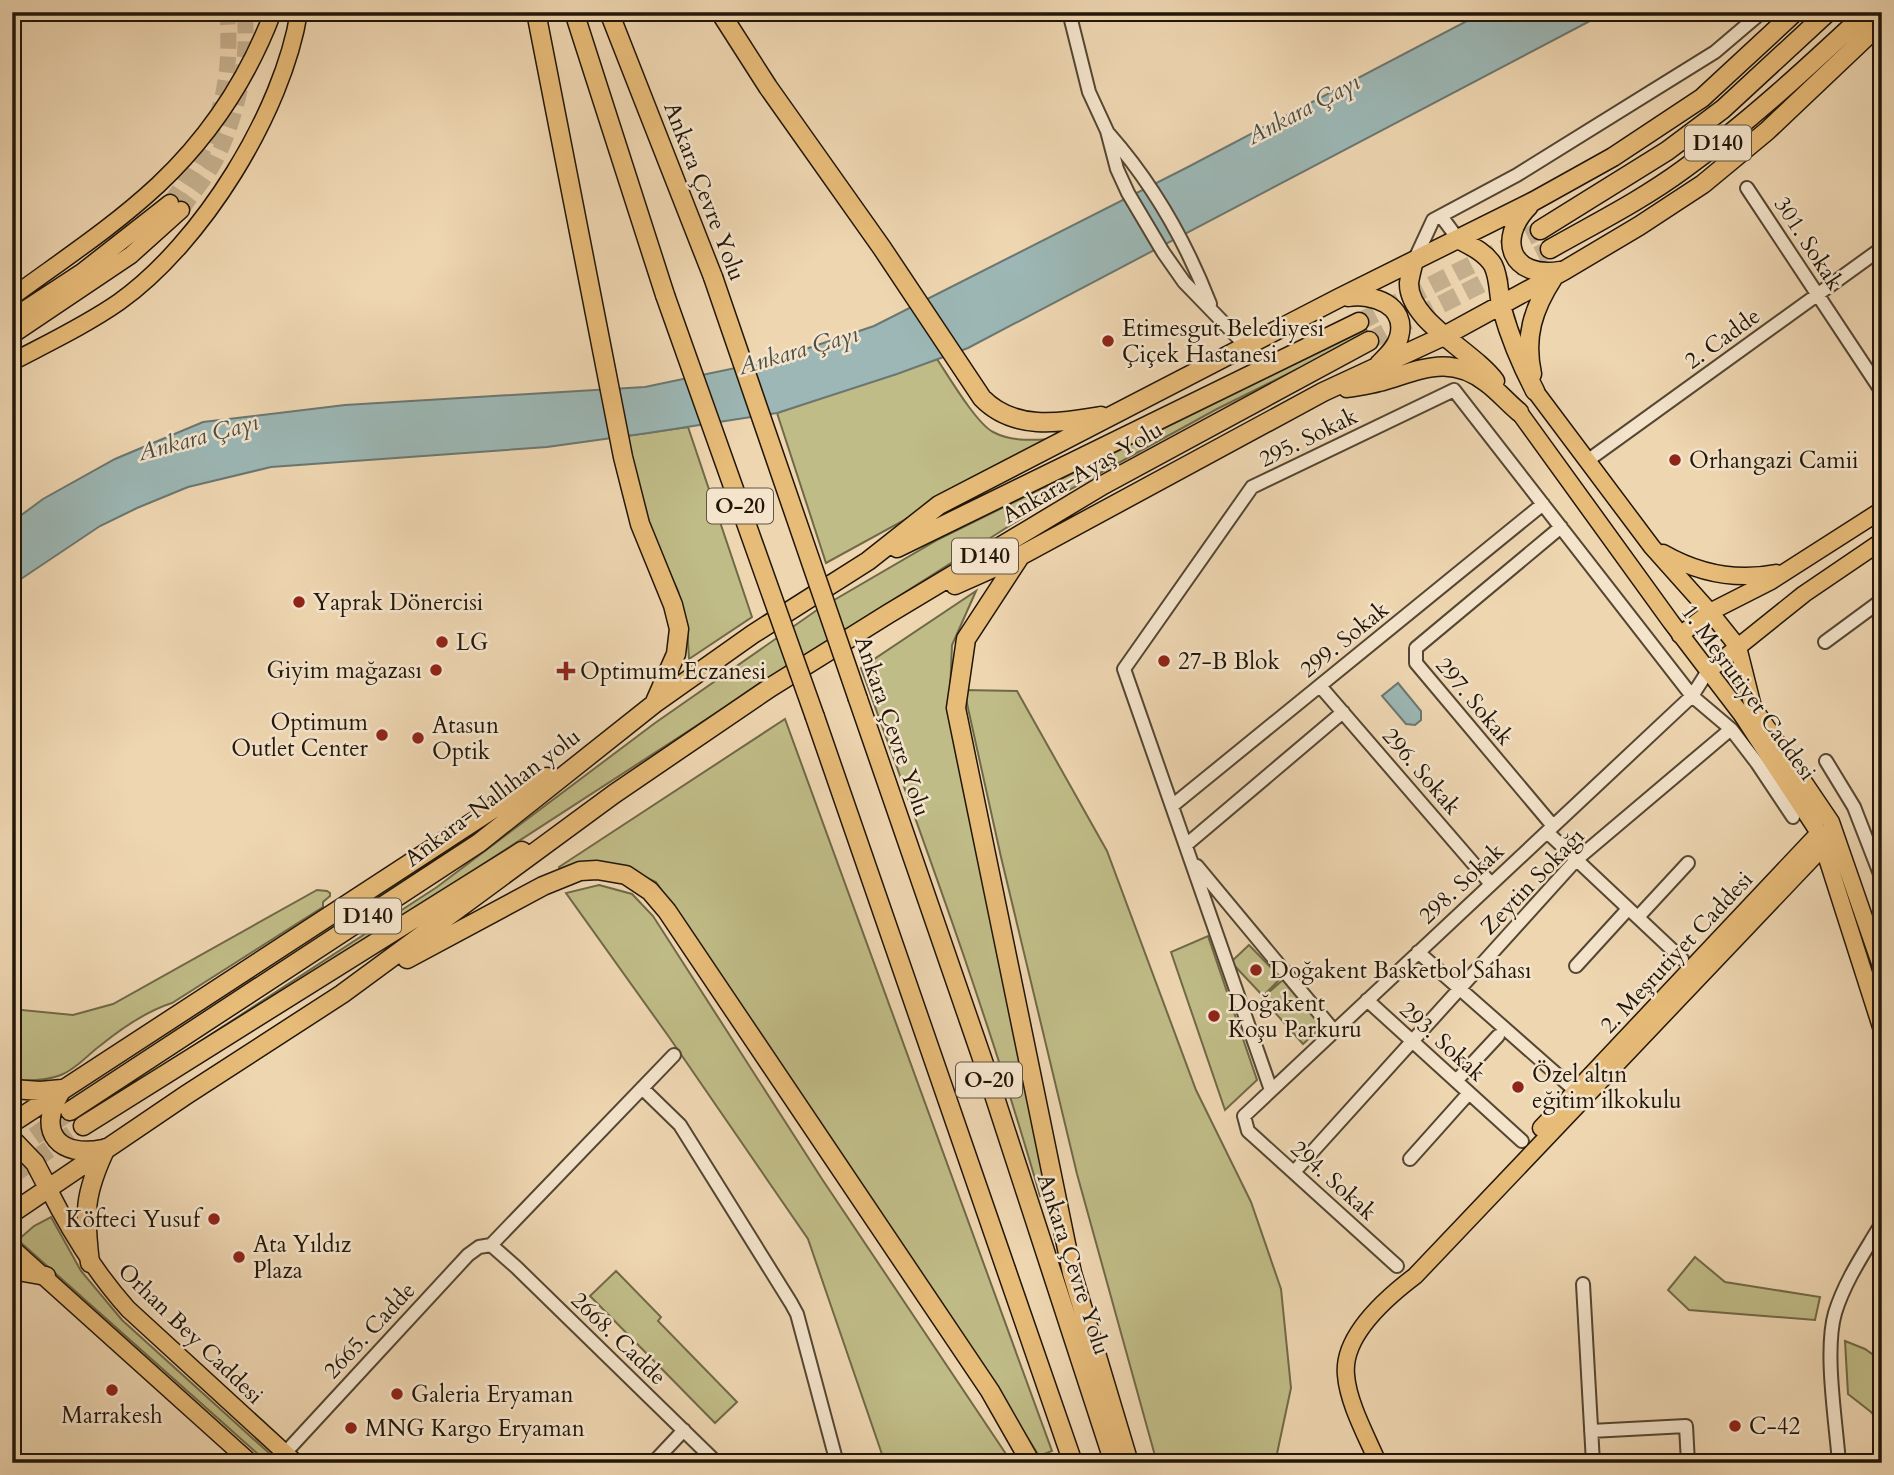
<svg xmlns="http://www.w3.org/2000/svg" width="1894" height="1475" font-family="Cardo,serif">
<style>
.green{fill:#c0bc87;stroke:#706948;stroke-width:2}
.water{fill:#9cb7b5;stroke:#6b7770;stroke-width:2}
.lines{fill:none;stroke-linecap:round;stroke-linejoin:round}
.major-tunnel{stroke:#c5b08f;stroke-width:16;stroke-dasharray:16 8;stroke-linecap:butt}
.highway-tunnel{stroke:#c5b08f;stroke-width:18;stroke-dasharray:18 9;stroke-linecap:butt}
.minor-casing{stroke:#544632;stroke-width:16}
.major-casing{stroke:#211608;stroke-width:19}
.highway-casing{stroke:#211608;stroke-width:21}
.minor{stroke:#f4e4cc;stroke-width:12}
.major{stroke:#e7bb78;stroke-width:16}
.highway{stroke:#e7bb78;stroke-width:18}
.highway-bridge-casing{stroke:#211608;stroke-width:21;stroke-linecap:butt}
.highway-bridge{stroke:#e7bb78;stroke-width:18}
.poi-dot{fill:#8f2418;stroke:#f4e4cc;stroke-width:2.5}
.labels{text-anchor:middle;stroke-width:5;stroke-linejoin:round;paint-order:stroke}
.shield{fill:#f4e4cc;stroke:#605443;stroke-width:2}
.shield-label{font-size:21px;font-weight:bold;fill:#211608}
.street-label{font-size:23px;fill:#211608;stroke:#f4e4cc}
.poi-label{font-size:23px;fill:#211608;stroke:#f4e4cc;text-anchor:start}
.water-label{font-size:24px;font-style:italic;fill:#4c4e45;stroke:#f4e4cc}
</style>
<rect width="100%" height="100%" fill="#eed6b1"/>
<filter id="stains"><feTurbulence type="fractalNoise" baseFrequency=".00286" numOctaves="4"/><feColorMatrix values="0 0 0 0 .2 0 0 0 0 .09 0 0 0 0 .02 0 0 0 .5 -.17"/></filter>
<radialGradient id="worn" r=".72"><stop offset=".6" stop-color="#630" stop-opacity="0"/><stop offset="1" stop-color="#630" stop-opacity=".3"/></radialGradient>
<path class="green" d="M1366,329L1368,334L1217,409L1047,502L767,680L81,1125L78,1121L437,887L655,723L817,610L939,539Z
M937,359C949,377 976,423 993,432C1012,442 1032,440 1052,439L826,563L777,413Z
M688,427L752,617L689,659L687,625L678,591L652,534L626,436Z
M976,591L952,645L950,692L1052,1194L1040,1196C989,1018 924,842 861,668Z
M964,690L1017,691L1107,851L1196,1090L1251,1202L1281,1289L1291,1388L1275,1463H1157L1077,1174L1001,857Z
M785,719L1052,1451L1039,1456L974,1352L656,882L632,871H561L559,867Z
M599,885L632,894L653,916L822,1179L1012,1463H885L808,1239L669,1037L566,893Z
M317,890L327,891L330,893V896L323,902V907L172,1003C147,1011 122,1028 101,1045C87,1055 78,1068 61,1075C46,1081 28,1081 12,1080V1009L73,1015L113,1004Z
M1208,936L1257,1080L1225,1110L1171,952Z
M1249,945L1281,978L1263,996L1231,962Z
M1284,979L1324,1025L1303,1044L1262,998Z
M51,1217L81,1271L122,1320L280,1463H268L18,1240L34,1226Z
M1695,1257L1725,1282L1820,1297L1815,1320L1689,1310L1668,1290Z
M616,1271L661,1317L658,1321L737,1402L715,1423L590,1296Z
M1845,1341L1865,1349L1882,1361V1424L1871,1412L1848,1394Z"/>
<path class="water" d="M1484,12H1607L968,348L897,374L777,413L648,433L547,447L271,467L188,487L137,508L100,526L12,585V522L43,499L115,459L203,422L345,405L645,387L773,360L874,326L1186,168Z
M1398,683L1421,711V720L1415,725L1406,724L1382,696Z"/>
<g class="lines">
<path class="major-tunnel" d="M170,203C215,141 234,90 227,12
M181,210C192,194 206,178 215,161C236,120 251,58 244,12"/>
<path class="highway-tunnel" d="M1359,322L1540,230
M1369,341L1550,249
M12,1152L70,1111
M12,1175L83,1126"/>
<g class="minor-casing">
<path id="minor" d="M1069,12L1089,92L1107,131L1117,169L1128,193L1163,252L1184,282L1247,347
M1109,134C1153,184 1186,242 1210,304
M1747,188L1882,392
M1441,216L1458,239
M1414,261L1433,220L1517,175L1715,52L1762,12
M1587,461L1882,248
M1825,642L1882,600
M1320,686L1491,884
M1826,761L1854,807L1882,879
M1172,806L1543,504
M1553,826L1416,663V648L1561,527
M1547,832L1682,959
M1186,845L1343,712
M1197,866L1334,1031
M1638,917L1688,863
M1418,952L1570,1086
M1576,966L1628,909
M1367,1000L1522,1141
M1456,1081L1498,1036
M642,1088L680,1125L791,1303L797,1314L837,1463
M1271,1090L1124,669L1252,487L1454,390L1692,696L1731,729L1757,763L1793,817
M1410,1159L1469,1093
M1294,1172L1576,860L1731,729
M1882,1223L1871,1241L1882,1234
M491,1245L516,1267L717,1463
M491,1245L674,1055
M1397,1266L1248,1131L1244,1116L1692,696L1708,671
M1583,1284L1593,1463
M1591,1431L1686,1426L1688,1463
M285,1453L468,1255L479,1247L491,1245
M653,1463L684,1430
M1839,1463C1836,1422 1824,1351 1835,1313C1843,1287 1857,1264 1871,1241"/>
</g>
<g class="major-casing">
<path id="major" d="M12,297C61,261 113,227 158,185C209,137 248,78 273,12
M12,318L82,272L170,203
M12,335L131,255L181,210
M12,362C48,343 86,325 119,302C202,243 283,112 299,12
M1535,391L1652,547L1710,612L1738,647L1753,707L1831,822L1882,969
M1519,412L1671,622L1742,715L1819,833L1882,1030
M1663,553C1698,573 1736,581 1776,573
M1680,635L1710,612L1771,581L1882,510
M1708,671L1804,594L1882,541
M1541,1128L1819,833
M48,1188C70,1232 95,1272 128,1309L296,1463
M12,1248L251,1463
M1378,1463C1367,1437 1348,1403 1346,1375C1342,1336 1386,1298 1415,1276L1823,847"/>
</g>
<g class="highway-casing">
<path id="highway" d="M536,12L623,457L640,524L673,605L679,629L676,654L654,704
M574,12L665,295
M609,12L713,277
M720,12L768,87L882,248L982,398C1014,431 1059,423 1101,416
M1529,206C1496,239 1511,279 1560,271
M1540,230L1667,151L1723,109L1828,12
M1458,239C1471,246 1485,252 1493,265C1500,279 1498,295 1502,309C1510,338 1521,364 1535,391
M1550,249C1596,223 1642,200 1684,169C1749,122 1808,67 1867,12
M1414,261C1412,268 1410,276 1409,283C1408,321 1473,351 1495,381
M1348,297C1372,293 1408,305 1399,337C1396,348 1387,356 1379,364
M1532,374C1524,337 1533,309 1553,278
M1347,388C1358,386 1369,385 1379,382C1419,371 1449,353 1487,383C1498,391 1508,403 1519,412
M897,548L1359,322
M1019,558L966,639L956,708L1072,1273L1129,1463
M955,585L1020,556L1323,392L1446,335L1565,270L1639,226L1703,184L1767,131L1882,22
M858,699L984,1064L1114,1463
M815,717L1073,1463
M407,959L543,886L580,871L597,870L626,875L650,891L667,911L990,1391L1031,1463
M12,1089L40,1091L62,1089
M60,1093C36,1133 60,1158 103,1149
M70,1111L479,843L654,704L753,634L868,561L939,505L1339,298L1534,201L1613,157L1702,98L1795,12
M12,1123L493,809L547,777
M83,1126L522,851
M12,1139L35,1163L48,1188
M12,1213L186,1095L342,994L614,794L771,687L888,614L1103,485L1369,341
M90,1263C84,1213 84,1194 106,1148
M12,1270L46,1276"/>
</g>
<use href="#minor" class="minor"/>
<use href="#major" class="major"/>
<use href="#highway" class="highway"/>
<g class="highway-bridge-casing">
<path id="highway-bridge" d="M713,277L858,699
M665,295L815,717"/>
</g>
<use href="#highway-bridge" class="highway-bridge"/>
</g>
<g class="poi-dot">
<circle cx="1108" cy="341" r="7"/>
<circle cx="1675" cy="460" r="7"/>
<circle cx="299" cy="602" r="7"/>
<circle cx="442" cy="642" r="7"/>
<circle cx="1164" cy="661" r="7"/>
<circle cx="436" cy="670" r="7"/>
<path d="M562.5 660.5h7v7h7v7h-7v7h-7v-7h-7v-7h7z"/>
<circle cx="382" cy="735" r="7"/>
<circle cx="418" cy="738" r="7"/>
<circle cx="1256" cy="970" r="7"/>
<circle cx="1214" cy="1016" r="7"/>
<circle cx="1518" cy="1087" r="7"/>
<circle cx="214" cy="1219" r="7"/>
<circle cx="239" cy="1257" r="7"/>
<circle cx="112" cy="1390" r="7"/>
<circle cx="397" cy="1394" r="7"/>
<circle cx="1735" cy="1426" r="7"/>
<circle cx="351" cy="1428" r="7"/>
</g>
<g class="labels">
<g class="shield">
<rect x="1685" y="125.5" width="66" height="35" rx="5"/>
<rect x="707" y="488.5" width="66" height="35" rx="5"/>
<rect x="952" y="538.5" width="66" height="35" rx="5"/>
<rect x="335" y="898.5" width="66" height="35" rx="5"/>
<rect x="956" y="1062.5" width="66" height="35" rx="5"/>
</g>
<g class="shield-label">
<text x="1718" y="150">D140</text>
<text x="740" y="513">O-20</text>
<text x="985" y="563">D140</text>
<text x="368" y="923">D140</text>
<text x="989" y="1087">O-20</text>
</g>
<g class="street-label">
<text transform="translate(705 191) rotate(69)" y="8">Ankara Çevre Yolu</text>
<text transform="translate(1809 243) rotate(57)" y="8">301. Sokak</text>
<text transform="translate(1722 338) rotate(-36)" y="8">2. Cadde</text>
<text transform="translate(1308 437) rotate(-26)" y="8">295. Sokak</text>
<text transform="translate(1082 472) rotate(-30)" y="8">Ankara-Ayaş Yolu</text>
<text transform="translate(1344 639) rotate(-39)" y="8">299. Sokak</text>
<text transform="translate(1749 692) rotate(54)" y="8">1. Meşrutiyet Caddesi</text>
<text transform="translate(1475 701) rotate(50)" y="8">297. Sokak</text>
<text transform="translate(893 726) rotate(71)" y="8">Ankara Çevre Yolu</text>
<text transform="translate(1422 771) rotate(49)" y="8">296. Sokak</text>
<text transform="translate(492 797) rotate(-37)" y="8">Ankara-Nallıhan yolu</text>
<text transform="translate(1532 881) rotate(-46)" y="8">Zeytin Sokağı</text>
<text transform="translate(1461 883) rotate(-43)" y="8">298. Sokak</text>
<text transform="translate(1676 952) rotate(-47)" y="8">2. Meşrutiyet Caddesi</text>
<text transform="translate(1443 1041) rotate(42)" y="8">293. Sokak</text>
<text transform="translate(1334 1180) rotate(42)" y="8">294. Sokak</text>
<text transform="translate(1074 1264) rotate(72)" y="8">Ankara Çevre Yolu</text>
<text transform="translate(369 1330) rotate(-47)" y="8">2665. Cadde</text>
<text transform="translate(191 1333) rotate(44)" y="8">Orhan Bey Caddesi</text>
<text transform="translate(619 1338) rotate(44)" y="8">2668. Cadde</text>
</g>
<g class="poi-label">
<text x="1122" y="336">Etimesgut Belediyesi<tspan x="1122" dy="26">Çiçek Hastanesi</tspan></text>
<text x="1689" y="468">Orhangazi Camii</text>
<text x="313" y="610">Yaprak Dönercisi</text>
<text x="456" y="650">LG</text>
<text x="1178" y="669">27-B Blok</text>
<text x="422" y="678" text-anchor="end">Giyim mağazası</text>
<text x="580" y="679">Optimum Eczanesi</text>
<text x="368" y="730" text-anchor="end">Optimum<tspan x="368" dy="26">Outlet Center</tspan></text>
<text x="432" y="733">Atasun<tspan x="432" dy="26">Optik</tspan></text>
<text x="1270" y="978">Doğakent Basketbol Sahası</text>
<text x="1228" y="1011">Doğakent<tspan x="1228" dy="26">Koşu Parkuru</tspan></text>
<text x="1532" y="1082">Özel altın<tspan x="1532" dy="26">eğitim ilkokulu</tspan></text>
<text x="200" y="1227" text-anchor="end">Köfteci Yusuf</text>
<text x="253" y="1252">Ata Yıldız<tspan x="253" dy="26">Plaza</tspan></text>
<text x="411" y="1402">Galeria Eryaman</text>
<text x="112" y="1423" text-anchor="middle">Marrakesh</text>
<text x="1749" y="1434">C-42</text>
<text x="365" y="1436">MNG Kargo Eryaman</text>
</g>
<g class="water-label">
<text transform="translate(1303 109) rotate(-28)" y="8">Ankara Çayı</text>
<text transform="translate(798 350) rotate(-16)" y="8">Ankara Çayı</text>
<text transform="translate(198 437) rotate(-15)" y="8">Ankara Çayı</text>
</g>
</g>
<rect width="1894" height="1475" fill="none" stroke="#eed6b1" stroke-width="42"/>
<rect x="14" y="14" width="1866" height="1447" fill="none" stroke="#211608" stroke-width="3.5"/>
<rect x="21" y="21" width="1852" height="1433" fill="none" stroke="#211608" stroke-width="2"/>
<rect width="100%" height="100%" filter="url(#stains)"/>
<rect width="100%" height="100%" fill="url(#worn)"/>
</svg>
